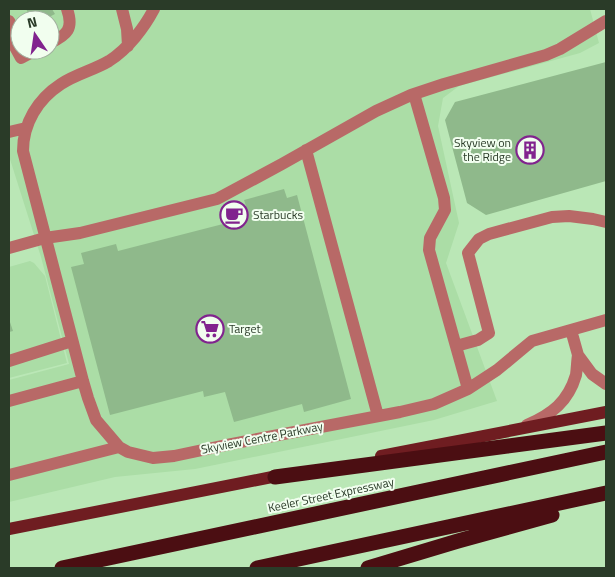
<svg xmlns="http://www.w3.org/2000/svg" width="615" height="577" font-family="'Titillium Web',sans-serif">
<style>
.built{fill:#abdda6;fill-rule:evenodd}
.building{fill:#8fb98b}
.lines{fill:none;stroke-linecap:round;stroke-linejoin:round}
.minor{stroke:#b86967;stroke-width:12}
.major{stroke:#6f1d21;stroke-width:12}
.highway{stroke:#4b0e12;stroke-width:15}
.labels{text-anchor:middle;stroke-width:4;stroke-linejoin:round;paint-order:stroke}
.poi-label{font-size:12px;fill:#2a3b28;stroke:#f1feef;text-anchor:start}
.street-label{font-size:12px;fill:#2a3b28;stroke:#f1feef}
</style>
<rect width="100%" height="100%" fill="#bae7b6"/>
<path class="built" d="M9,9H590L599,43L580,53L459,86L443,98L438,126L459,223L446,263L497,401L434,420L195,469L115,477L9,502V380L69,364L41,257L9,156ZM20,20H50V50H20Z
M30,261L34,263L45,276L67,363L9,378V267Z"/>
<path class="building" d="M26,9H52L55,14L43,20H32Z
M606,62V181L486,215L467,203L445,120L455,102Z
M284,189L287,198L297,195L351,399L304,412L302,404L234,422L225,392L204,397L203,391L110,415L71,267L84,264L81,253L116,244L118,251L223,224L220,212L246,206L244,200Z
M9,319L13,331L9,332Z"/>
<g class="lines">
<path class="minor" d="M122,9L127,29L128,46
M154,9C144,28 128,49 109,61C94,70 76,74 61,84C38,99 23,123 23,151L83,381L88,398L96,420L119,447L128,452L153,458L174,456L231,444L400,412L434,404L468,389L497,370L532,341L606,320
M9,21L20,40
M9,36L21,58L36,50
M50,43C67,35 74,29 67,9
M414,94L444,198L445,210L430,238L429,250L468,389
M9,132L26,128
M306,150L378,416
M9,248L45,238L80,233L217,199L282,164L376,111L411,95L444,84L546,55L560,49L606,21
M571,330L578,355L592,374L606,384
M456,346L478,340L489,333L468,253L479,239L489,234L552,217L569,216L593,219L606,222
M9,361L72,341
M9,401L83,381
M527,425C552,414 568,402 576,375C577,368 577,361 578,355
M9,475L119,447"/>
<path class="major" d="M381,456L606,412
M9,529L282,475"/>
<path class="highway" d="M275,477L606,433
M62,568L606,452
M257,568L606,493
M368,568L458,541L552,515"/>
</g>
<defs>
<g id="building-ring" transform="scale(1.4375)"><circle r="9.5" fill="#f1feef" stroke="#81238e" stroke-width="1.5"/><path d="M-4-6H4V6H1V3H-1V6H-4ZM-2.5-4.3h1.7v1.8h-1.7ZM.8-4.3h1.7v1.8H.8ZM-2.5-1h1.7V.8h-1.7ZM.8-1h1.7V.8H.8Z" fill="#81238e"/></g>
<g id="cafe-ring" transform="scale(1.4375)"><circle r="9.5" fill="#f1feef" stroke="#81238e" stroke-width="1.5"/><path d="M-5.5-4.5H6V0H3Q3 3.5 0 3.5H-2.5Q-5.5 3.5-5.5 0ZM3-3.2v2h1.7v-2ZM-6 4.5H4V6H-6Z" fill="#81238e"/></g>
<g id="supermarket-ring" transform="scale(1.4375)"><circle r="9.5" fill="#f1feef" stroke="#81238e" stroke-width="1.5"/><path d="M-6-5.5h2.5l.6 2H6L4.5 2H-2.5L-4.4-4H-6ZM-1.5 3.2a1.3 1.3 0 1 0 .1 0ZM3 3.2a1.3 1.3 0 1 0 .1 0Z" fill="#81238e"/></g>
</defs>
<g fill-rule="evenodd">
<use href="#building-ring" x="530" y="150"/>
<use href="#cafe-ring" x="234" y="215"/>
<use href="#supermarket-ring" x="210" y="329"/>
</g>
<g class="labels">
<g class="poi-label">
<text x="511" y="147" text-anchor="end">Skyview on<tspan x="511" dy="14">the Ridge</tspan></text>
<text x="253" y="219">Starbucks</text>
<text x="229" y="333">Target</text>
</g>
<g class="street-label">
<text transform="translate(262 438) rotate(-11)" y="4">Skyview Centre Parkway</text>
<text transform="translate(331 495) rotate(-12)" y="4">Keeler Street Expressway</text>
</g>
</g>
<rect width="615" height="577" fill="none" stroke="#2a3b28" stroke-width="20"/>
<g transform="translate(35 35) rotate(347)"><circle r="24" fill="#f1feef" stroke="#a1b09f"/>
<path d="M0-4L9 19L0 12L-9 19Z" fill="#81238e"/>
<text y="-8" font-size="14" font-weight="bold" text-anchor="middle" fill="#2a3b28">N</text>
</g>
</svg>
